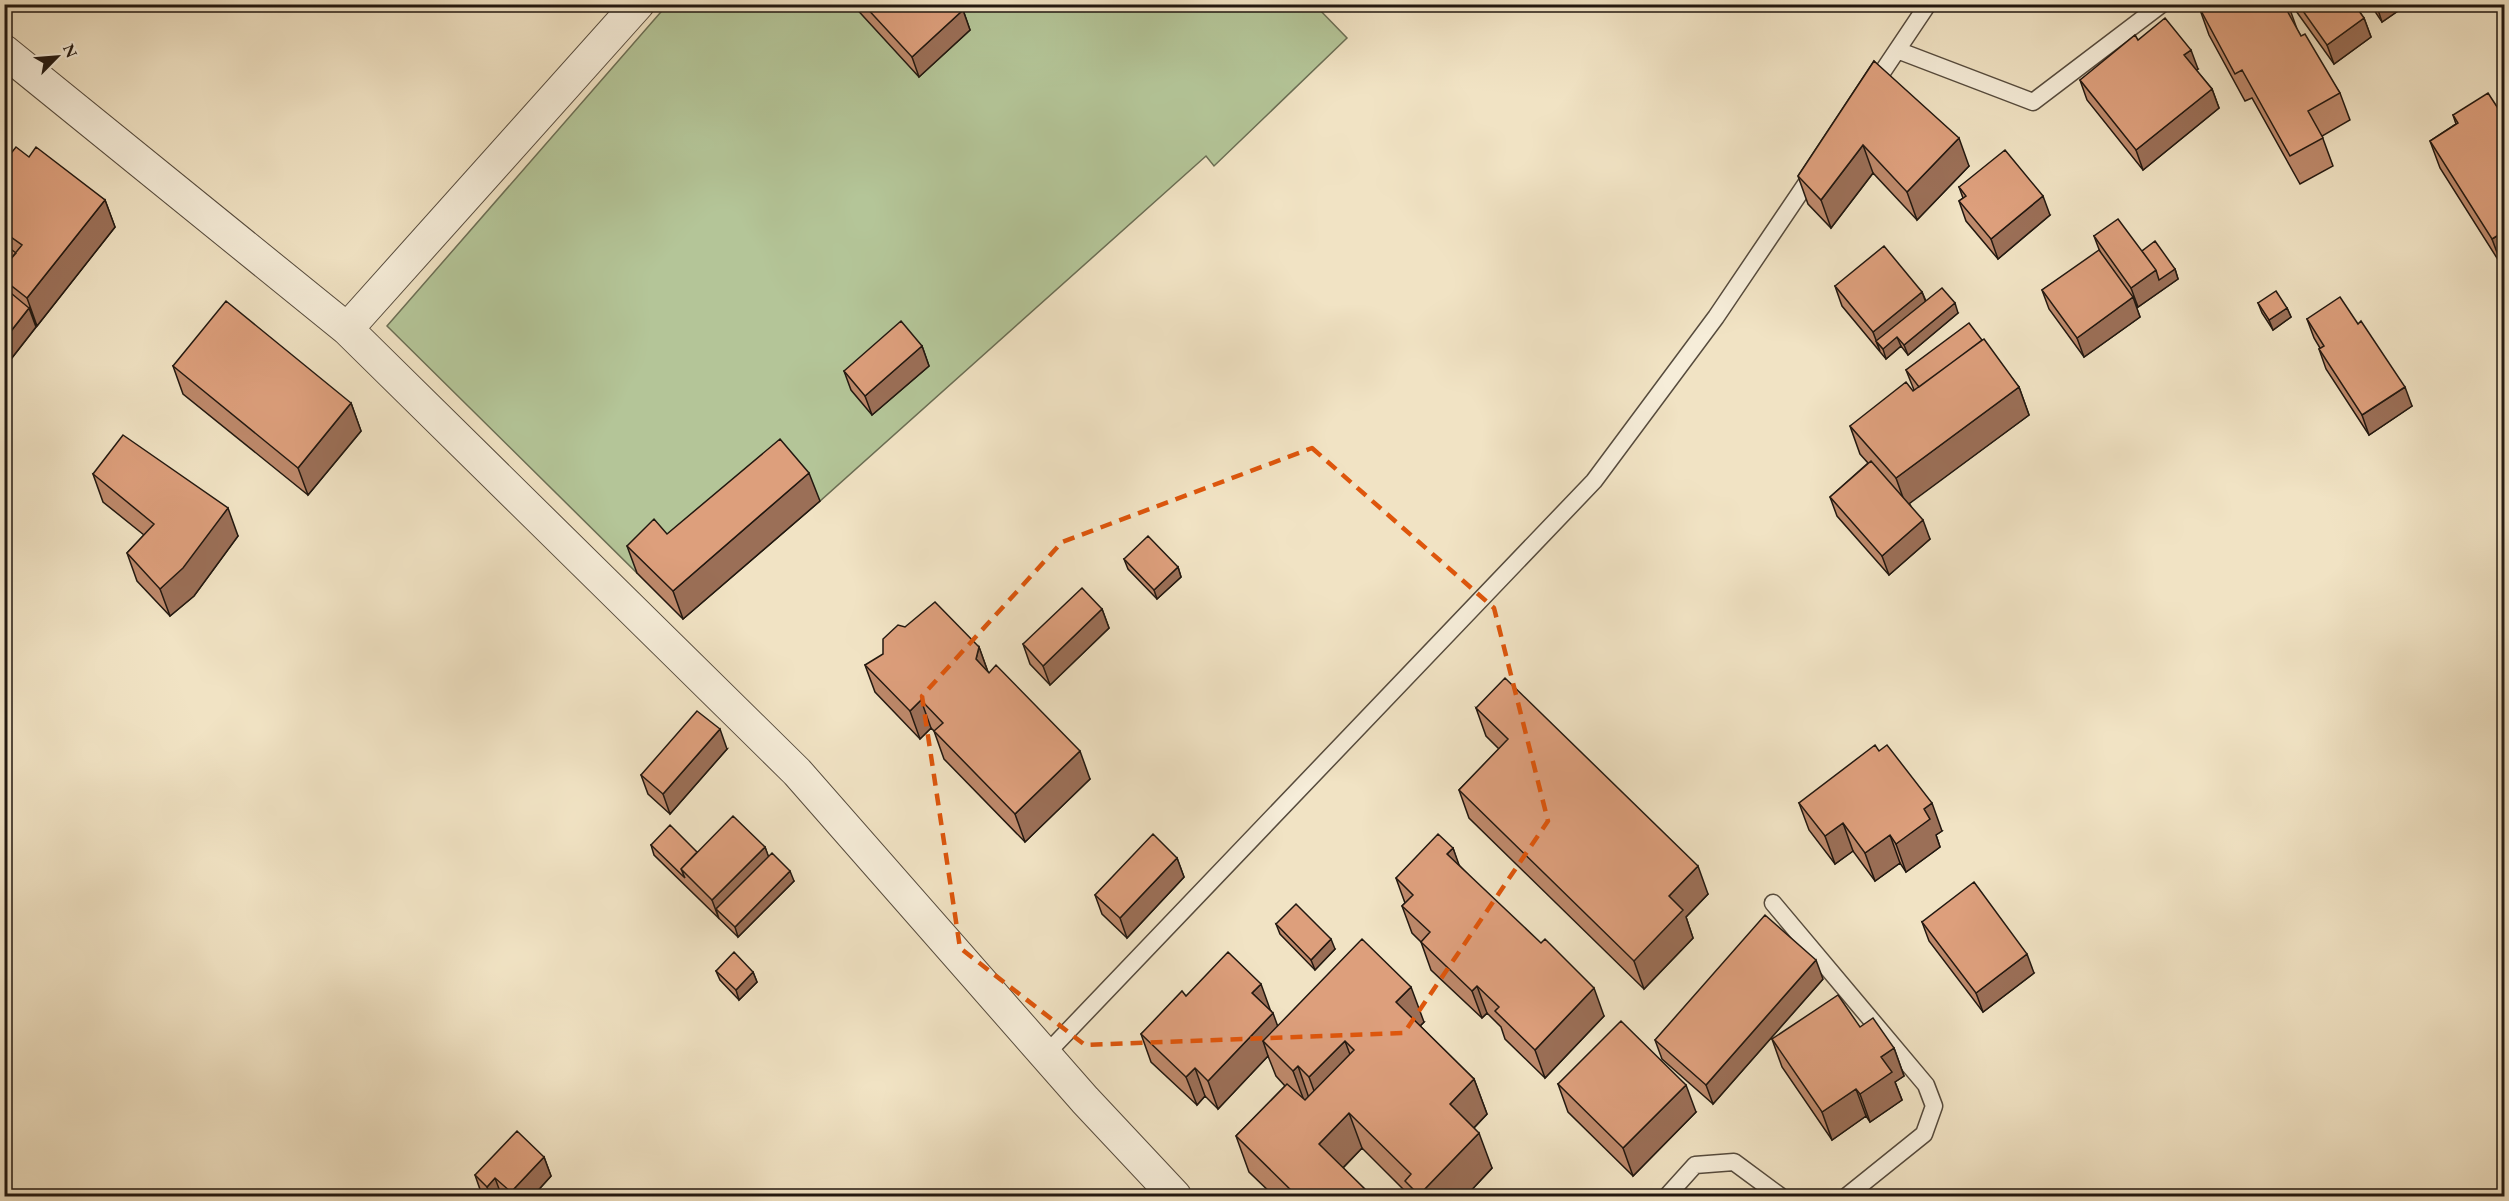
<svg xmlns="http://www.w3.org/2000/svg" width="2509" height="1201" font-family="'EB Garamond',serif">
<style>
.green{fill:#b4c598;stroke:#6b6e54;stroke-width:1.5}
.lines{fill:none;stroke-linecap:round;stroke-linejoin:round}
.lane-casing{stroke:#564b3d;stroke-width:19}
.street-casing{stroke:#564b3d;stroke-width:34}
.lane{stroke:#f6edd9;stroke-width:16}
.street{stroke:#f6edd9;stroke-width:32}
.wall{fill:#be896b;stroke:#221810;stroke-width:1.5}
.shaded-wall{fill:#9b6f57;stroke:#221810;stroke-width:1.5}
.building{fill:#dd9f7c;stroke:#221810;stroke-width:1.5}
.marked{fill:none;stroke:#de560c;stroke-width:4.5;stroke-dasharray:12 8;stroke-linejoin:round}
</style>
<rect width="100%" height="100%" fill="#f1e3c4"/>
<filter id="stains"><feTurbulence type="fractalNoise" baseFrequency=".00333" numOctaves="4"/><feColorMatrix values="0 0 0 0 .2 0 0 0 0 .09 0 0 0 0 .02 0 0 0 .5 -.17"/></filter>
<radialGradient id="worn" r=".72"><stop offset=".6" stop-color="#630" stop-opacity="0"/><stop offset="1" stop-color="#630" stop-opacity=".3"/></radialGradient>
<path class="green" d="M667,5H1315L1347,38L1214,166L1206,156L820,501L637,573L387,326Z"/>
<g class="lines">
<g class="lane-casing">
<path id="lane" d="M1897,50L2033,102L2162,4
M1871,89L1928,4
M1773,903L1926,1085L1934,1106L1924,1134L1847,1196
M1046,1054L1594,481L1716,317L1814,172
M1667,1196L1695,1165L1734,1162L1780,1196"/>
</g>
<g class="street-casing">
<path id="street" d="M4,51L347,329L797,772L1085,1100L1175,1196
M347,329L638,4"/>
</g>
<use href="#lane" class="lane"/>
<use href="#street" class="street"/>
</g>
<path class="wall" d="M852,4H958L963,10L970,30L919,77Z
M2203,4H2288L2297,29L2301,36L2340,93L2350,120L2322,136L2333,166L2300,184L2252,98L2245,101L2209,35L2199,7Z
M2291,4H2354L2364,18L2371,37L2334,64Z
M2370,4H2408L2382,22Z
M2138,40L2198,69L2196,70L2212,89L2219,108L2143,170L2087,100L2080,80Z
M1874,61L1969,166L1917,220L1873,173L1831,228L1808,204L1798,176Z
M2453,115L2505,119V265L2502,266L2440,168L2430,141L2456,124Z
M29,157L105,200L115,227L37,326L35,324L36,327L4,368V162Z
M1959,187L2050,215L1998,259L1966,221L1959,201L1963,198Z
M2094,236L2142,251L2175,269L2178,279L2138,307L2135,304L2140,317L2084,357L2049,309L2042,290L2100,252Z
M1835,286L1922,292L1926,301L1958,313L1908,355L1901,346L1886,359L1842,306Z
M2258,303L2287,308L2291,317L2273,330L2262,313Z
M2307,319L2358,324L2412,406L2369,435L2326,369L2319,349L2320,348L2314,338Z
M1982,340L2019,387L2029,415L1909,503L1930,539L1889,575L1837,516L1830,497L1868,463L1860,454L1850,426L1914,390L1906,370Z
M922,346L929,366L872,415L851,390L844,371Z
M173,366L351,403L361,431L308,495L183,394Z
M93,474L238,536L194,596L170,616L137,581L127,553L144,535L103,502Z
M820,501L683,619L637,573L627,546L667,534Z
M1124,559L1178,567L1181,577L1157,599L1128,569Z
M1102,609L1109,628L1050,685L1030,664L1023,644Z
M979,647L988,672L1090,779L1025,842L944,759L934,731L931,728L920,739L875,692L865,665Z
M1476,708L1708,894L1686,917L1693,938L1644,989L1469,818L1459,790L1499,749L1486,736Z
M727,749L670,814L648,794L641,775Z
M1799,803L1942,831L1936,835L1940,847L1906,872L1900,863L1875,881L1853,851L1835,864L1809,830Z
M651,845L697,852L765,847L768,856L794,881L738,937L654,855Z
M1453,848L1458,864L1604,1016L1545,1078L1505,1039L1501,1027L1487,1013L1482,1018L1431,970L1421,942L1412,933L1402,906L1405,903L1396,878Z
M1177,858L1184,877L1127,938L1102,914L1095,895Z
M1922,922L2034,973L1983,1012L1929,941Z
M1276,924L1335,949L1315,970L1280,934Z
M716,971L753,972L757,982L739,1000L720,980Z
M1823,979L1713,1104L1662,1059L1655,1040Z
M1186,996L1271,1011L1277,1026L1424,1022L1420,1026L1474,1079L1487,1114L1474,1128L1492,1168L1465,1197H1411L1362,1148L1343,1168L1373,1197H1275L1249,1172L1236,1136L1285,1086L1276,1076L1268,1056L1218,1109L1205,1096L1197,1105L1151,1062L1141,1034Z
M1860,1027L1894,1048L1904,1076L1895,1082L1902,1100L1870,1122L1866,1116L1832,1140L1782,1067L1772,1039Z
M1558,1084L1696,1112L1633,1176L1568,1112Z
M544,1157L551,1176L532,1197H484L482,1195L475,1175Z"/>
<path class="shaded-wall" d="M2376,4H2408L2382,22Z
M963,10L970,30L919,77L912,57Z
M2364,18L2371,37L2334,64L2327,45Z
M2191,50L2198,69L2191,74L2184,55Z
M2212,89L2219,108L2143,170L2136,150Z
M1959,138L1969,166L1917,220L1907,192Z
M1863,145L1873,173L1831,228L1821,200Z
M2043,196L2050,215L1998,259L1991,239Z
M105,200L115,227L37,326L27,298Z
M2505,231V265L2502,266L2492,239Z
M2175,269L2178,279L2138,307L2131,288L2156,270Z
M1922,292L1929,311L1897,337L1901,346L1886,359L1883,349L1876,341L1880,351L1873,332Z
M2133,297L2140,317L2084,357L2077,338Z
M1955,303L1958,313L1908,355L1904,345Z
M29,308L36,327L4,368V340Z
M2287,308L2291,317L2273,330L2269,320Z
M922,346L929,366L872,415L865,396Z
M2019,387L2029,415L1906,506L1896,478Z
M2405,387L2412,406L2369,435L2362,415Z
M351,403L361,431L308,495L298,468Z
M809,473L820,501L683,619L673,591Z
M228,508L238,536L194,596L170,616L160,589Z
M1923,520L1930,539L1889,575L1882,556Z
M1178,567L1181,577L1157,599L1154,590Z
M1102,609L1109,628L1050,685L1043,666Z
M979,647L989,675L976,659Z
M921,700L931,728L920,739L910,711Z
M720,729L727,749L670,814L663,794Z
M1080,751L1090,779L1025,842L1015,814Z
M1932,803L1942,831L1936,835L1940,847L1906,872L1896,844L1924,809Z
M1843,823L1853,851L1835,864L1825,836Z
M1890,835L1900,863L1875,881L1865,853Z
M765,847L772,866L716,909L719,919L712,900Z
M1453,848L1463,876L1447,854Z
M1177,858L1184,877L1127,938L1120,918Z
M1698,866L1708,894L1686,917L1693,938L1644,989L1634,961L1669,896Z
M790,871L794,881L738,937L735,927Z
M1331,939L1335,949L1315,970L1311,960Z
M2027,954L2034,973L1983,1012L1976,993Z
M1816,960L1823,979L1713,1104L1706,1085Z
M753,972L757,982L739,1000L736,990Z
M1261,984L1271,1012L1252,993Z
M1477,986L1487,1013L1482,1018L1472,991Z
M1411,987L1424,1022L1409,1037L1396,1002Z
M1594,988L1604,1016L1545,1078L1535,1050Z
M1273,1013L1283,1041H1263L1268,1056L1218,1109L1208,1081Z
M1345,1041L1358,1076L1322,1113L1309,1077Z
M1894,1048L1904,1076L1895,1082L1902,1100L1870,1122L1860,1094L1881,1057Z
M1298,1066L1310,1101L1306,1106L1293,1071Z
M1195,1068L1205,1096L1197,1105L1186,1077Z
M1474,1079L1487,1114L1463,1139L1450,1104Z
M1686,1085L1696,1112L1633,1176L1623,1148Z
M1856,1089L1866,1116L1832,1140L1822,1112Z
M1349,1113L1362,1148L1332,1179L1319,1144Z
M1479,1133L1492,1168L1465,1197H1420L1419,1195Z
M544,1157L551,1176L532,1197H512L511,1192Z
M495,1178L502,1197H491L487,1187Z"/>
<path class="building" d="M863,4H958L963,10L912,57Z
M2203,4H2285L2284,5L2301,36L2305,34L2340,93L2308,111L2323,138L2290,156L2242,70L2235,74L2199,7Z
M2298,4H2354L2364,18L2327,45Z
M2165,18L2191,50L2184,55L2212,89L2136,150L2080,80L2135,35L2138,40Z
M1874,61L1959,138L1907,192L1863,145L1821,200L1798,176Z
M2488,93L2505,119V231L2492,239L2430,141L2458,123L2453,115Z
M16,147L29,157L36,147L105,200L27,298L8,283L11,279L4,273V267L22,245L4,232V162Z
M2005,150L2043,196L1991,239L1959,201L1966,196L1959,187Z
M2118,219L2156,270L2131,288L2094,236Z
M2155,241L2175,269L2159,280L2156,270L2142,251Z
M4,244L16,253L4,267Z
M1884,246L1922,292L1873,332L1835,286Z
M2099,250L2133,297L2077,338L2042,290Z
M4,279L8,289L4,286Z
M1942,288L1955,303L1904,345L1897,337L1883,349L1876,341Z
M6,289L29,308L4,340V291Z
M2276,291L2287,308L2269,320L2258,303Z
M2340,297L2358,324L2361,321L2405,387L2362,415L2319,349L2324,346L2307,319Z
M226,301L351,403L298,468L173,366Z
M901,321L922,346L865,396L844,371Z
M1969,323L1982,340L1919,387L1906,370Z
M1984,339L2019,387L1896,478L1850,426L1906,382L1913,391Z
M123,435L228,508L183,568L160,589L127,553L154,524L93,474Z
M780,439L809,473L673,591L627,546L654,519L667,534Z
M1871,461L1923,520L1882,556L1830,497Z
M1148,536L1178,567L1154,590L1124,559Z
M1082,588L1102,609L1043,666L1023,644Z
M935,602L979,647L976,659L989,673L996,665L1080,751L1015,814L934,731L943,723L921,700L910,711L865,665L883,654V639L898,625L905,627Z
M1505,678L1698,866L1669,896L1683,910L1634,961L1459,790L1508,739L1476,708Z
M697,711L720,729L663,794L641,775Z
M1875,745L1879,751L1887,745L1932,803L1924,809L1930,819L1896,844L1890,835L1865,853L1843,823L1825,836L1799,803Z
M733,816L765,847L712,900L681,869Z
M670,825L697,852L681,869L685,878L651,845Z
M1153,834L1177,858L1120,918L1095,895Z
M1438,834L1453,848L1447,854L1541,943L1545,939L1594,988L1535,1050L1495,1011L1499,1007L1477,986L1472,991L1421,942L1430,932L1402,906L1413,895L1396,878Z
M772,853L790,871L735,927L716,909Z
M1974,882L2027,954L1976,993L1922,922Z
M1296,904L1331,939L1311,960L1276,924Z
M1765,915L1816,960L1706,1085L1655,1040Z
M1362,939L1411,987L1396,1002L1474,1079L1450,1104L1479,1133L1419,1195L1405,1181L1411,1174L1349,1113L1319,1144L1373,1197H1298L1236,1136L1287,1084L1305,1100L1354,1050L1345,1041L1309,1077L1298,1066L1293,1071L1263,1041Z
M734,952L753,972L736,990L716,971Z
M1228,952L1261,984L1252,993L1273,1013L1208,1081L1195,1068L1186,1077L1141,1034L1182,991L1186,996Z
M1838,995L1860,1027L1873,1018L1894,1048L1881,1057L1892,1072L1860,1094L1856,1089L1822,1112L1772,1039Z
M1621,1021L1686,1085L1623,1148L1558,1084Z
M517,1131L544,1157L511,1192L495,1178L487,1187L475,1175Z"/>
<path class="marked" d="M1312,448L1494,608L1548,821L1404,1033L1085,1045L960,948L922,696L1062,542Z"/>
<rect width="2509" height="1201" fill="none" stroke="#f1e3c4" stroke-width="24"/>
<rect x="6" y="6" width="2497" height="1189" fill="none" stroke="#221810" stroke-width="3"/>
<rect x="12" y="12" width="2485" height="1177" fill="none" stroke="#221810" stroke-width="1.5"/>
<g transform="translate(57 57) rotate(65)" stroke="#f6edd9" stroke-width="4.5" paint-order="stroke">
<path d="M0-4.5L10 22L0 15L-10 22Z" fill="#221810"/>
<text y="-9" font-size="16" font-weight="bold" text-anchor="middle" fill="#221810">N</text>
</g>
<rect width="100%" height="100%" filter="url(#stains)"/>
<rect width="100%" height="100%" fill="url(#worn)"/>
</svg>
